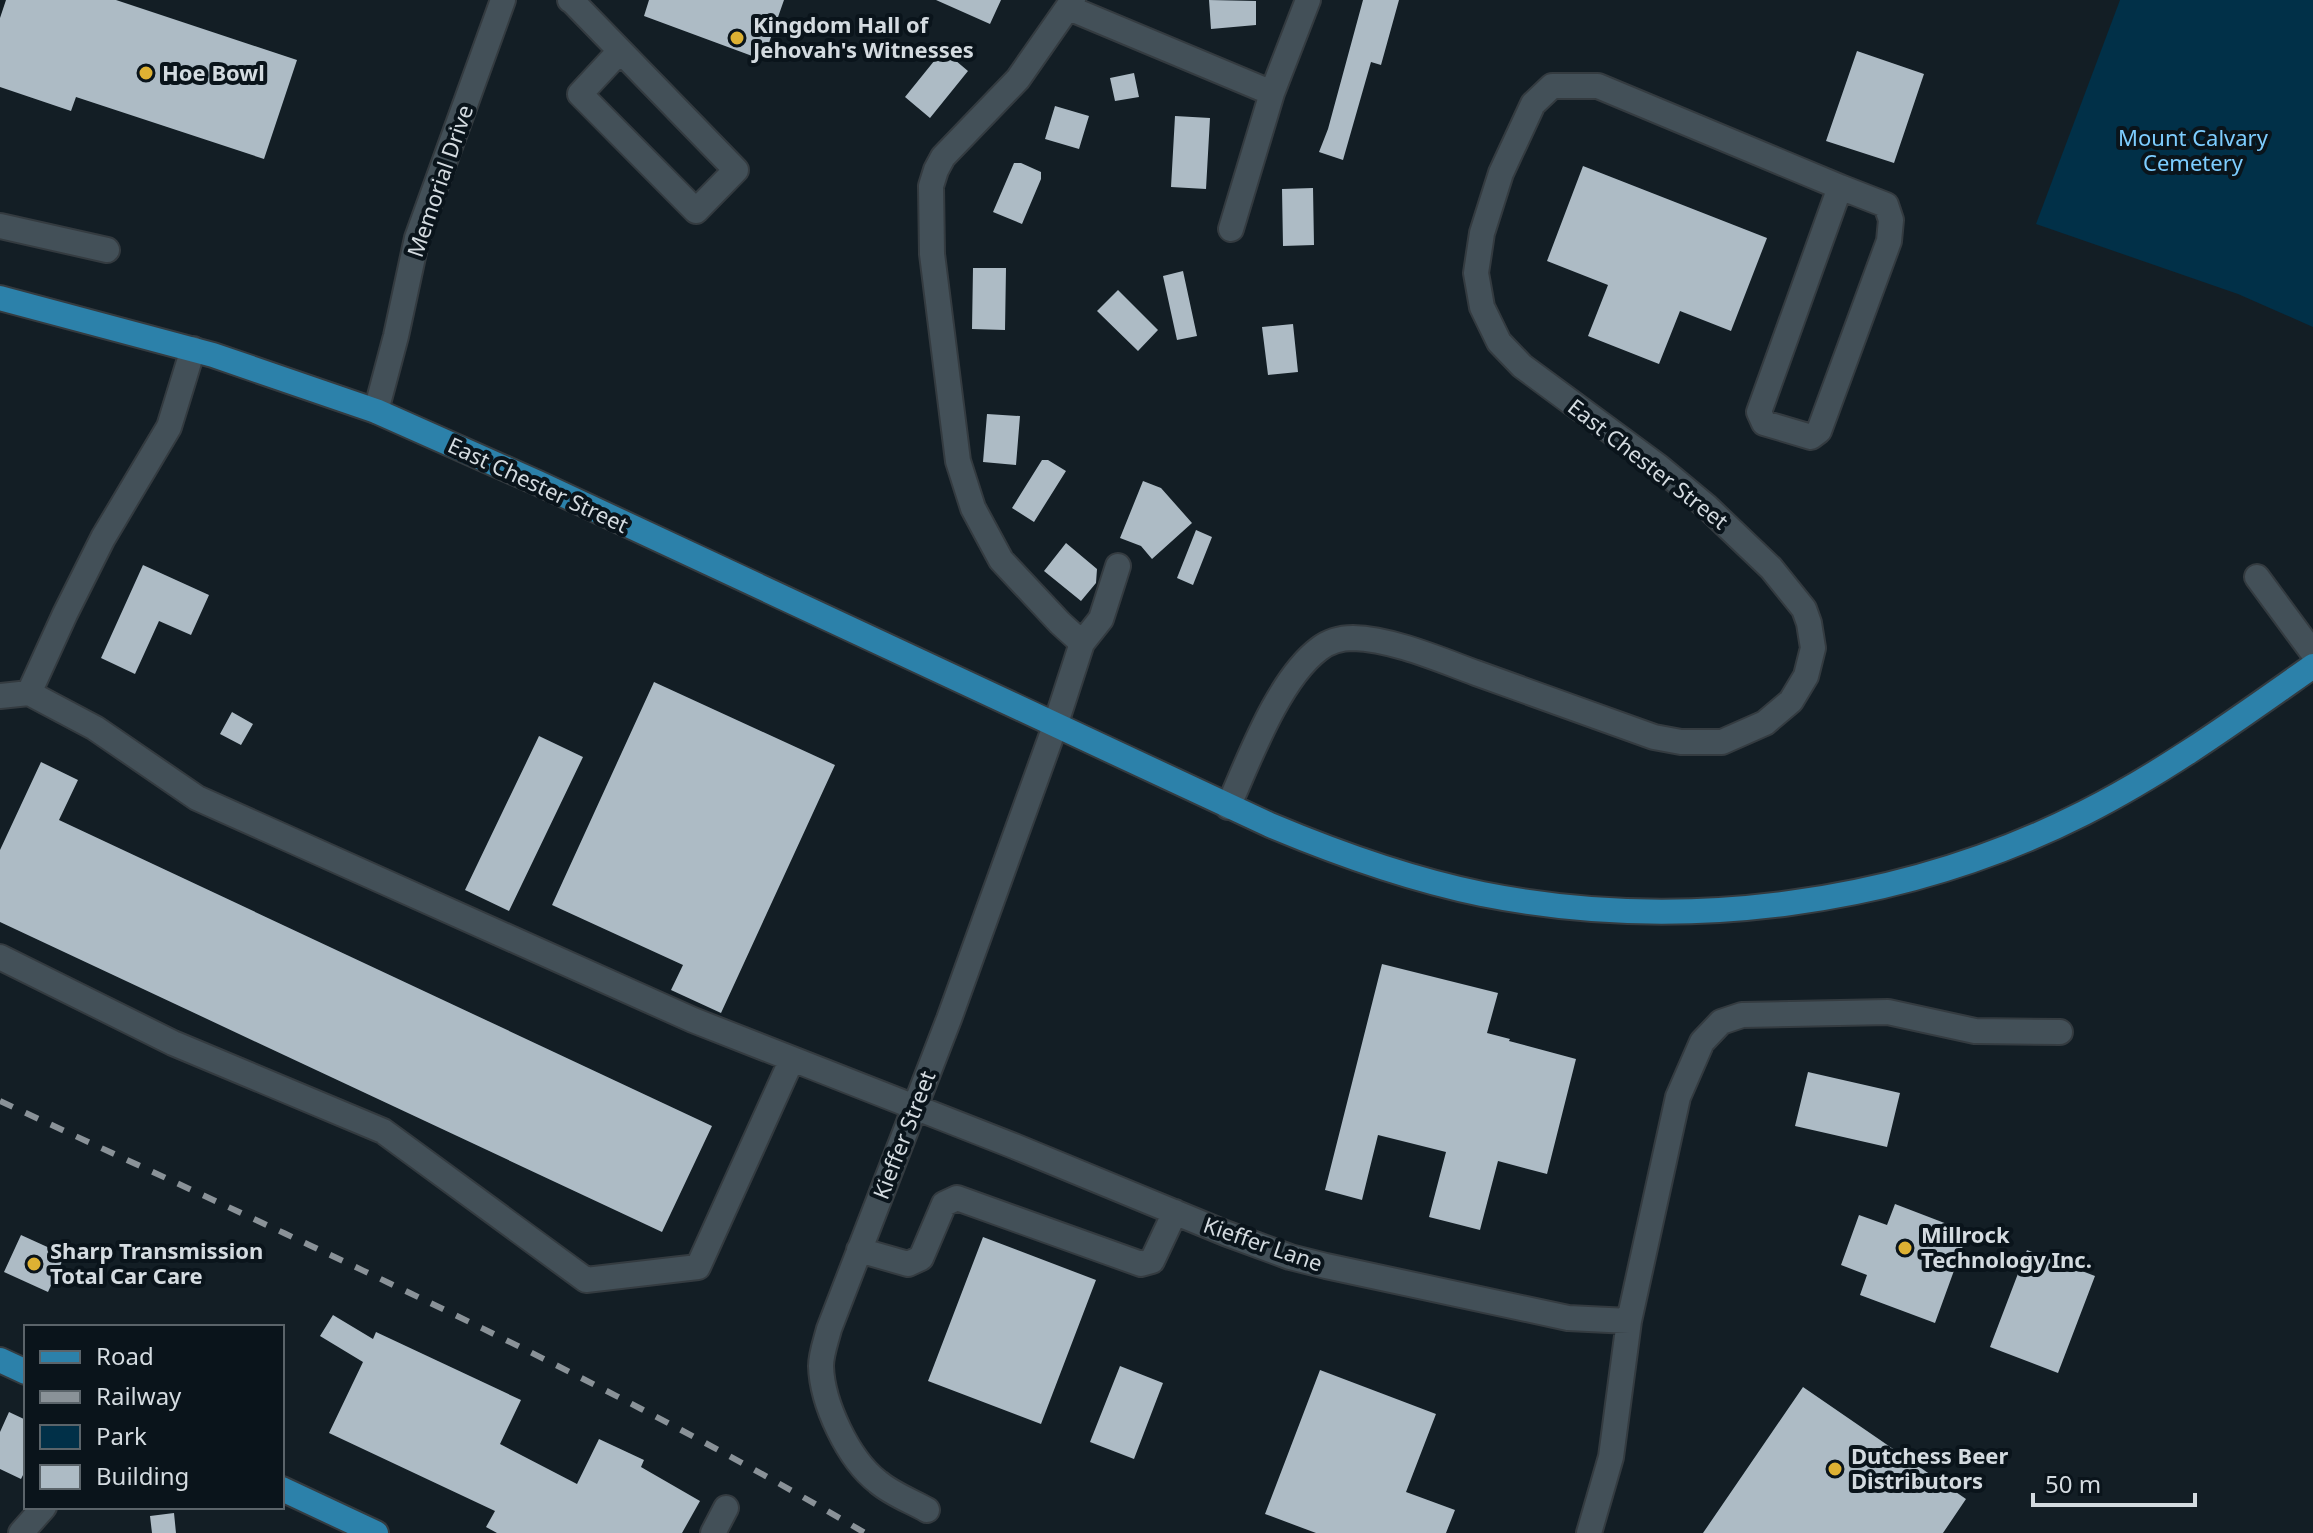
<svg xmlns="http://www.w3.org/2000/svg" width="2313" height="1533" font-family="'Noto Sans',sans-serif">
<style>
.green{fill:#013048}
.building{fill:#adbbc5}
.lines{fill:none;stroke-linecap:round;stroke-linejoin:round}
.minor-casing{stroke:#343b40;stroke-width:28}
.major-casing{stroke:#343b40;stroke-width:28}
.minor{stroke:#435058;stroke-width:24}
.major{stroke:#2c81aa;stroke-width:24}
.rail{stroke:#8a9298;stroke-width:6;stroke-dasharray:14 14;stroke-linecap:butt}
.poi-dot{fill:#deb133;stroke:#0a141b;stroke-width:3}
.labels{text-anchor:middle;stroke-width:8;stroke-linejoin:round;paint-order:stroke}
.poi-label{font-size:22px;font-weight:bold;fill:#d4dbe0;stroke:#0a141b;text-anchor:start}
.park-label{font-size:22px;fill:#7dcdff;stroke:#0a141b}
.street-label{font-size:22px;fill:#d4dbe0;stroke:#0a141b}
</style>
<rect width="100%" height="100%" fill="#131e25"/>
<path class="green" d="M2120,0H2313V327L2238,294L2036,224Z"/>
<path class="building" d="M6,0H116L297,60L264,159L76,97L71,111L0,87V18Z
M649,0H784L763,60L644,16Z
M936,0H1001L990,24Z
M1209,0L1256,1V25L1211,29Z
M1363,0H1399L1381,65L1371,62L1343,160L1319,152L1328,129Z
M943,50L968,71L930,118L905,97Z
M1857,51L1924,74L1894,163L1826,141Z
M1134,73L1139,97L1115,101L1110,78Z
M1055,106L1089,116L1079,149L1045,139Z
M1175,116L1210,118L1206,189L1171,187Z
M1014,163H1021L1041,172V179L1022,224L993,212Z
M1583,166L1767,238L1731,331L1680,311L1659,364L1588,336L1608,285L1547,261Z
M1313,188L1314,245L1283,246L1282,189Z
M973,268H1006L1005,330L972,329Z
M1183,271L1197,336L1177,340L1163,276Z
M1118,290L1158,330L1138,351L1097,311Z
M1293,324L1298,372L1268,375L1262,327Z
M987,414L1020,416L1016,465L983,462Z
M1042,460H1048L1066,471L1034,522L1012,508Z
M1143,481L1161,488L1192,523L1152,559L1141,546L1120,538Z
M1196,530L1212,537L1193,585L1177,578Z
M1066,543L1097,569L1096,583L1081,601L1044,571Z
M143,565L209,595L191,635L159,621L135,674L101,658Z
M654,682L835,765L721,1013L671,990L683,965L552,905Z
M232,712L253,724L241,745L220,734Z
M539,736L583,757L509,911L465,890Z
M41,762L78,780L59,820L712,1126L662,1232L0,922V850Z
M1382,964L1498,993L1487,1033L1510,1039L1509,1041L1576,1059L1547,1174L1498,1161L1480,1230L1429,1217L1446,1152L1378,1135L1362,1200L1325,1190Z
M1808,1072L1900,1093L1887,1147L1795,1126Z
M1895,1204L1968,1232L1935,1323L1860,1295L1867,1275L1841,1265L1859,1215L1887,1225Z
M21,1235L65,1255L48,1292L4,1272Z
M983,1237L1096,1280L1041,1424L928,1381Z
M2027,1250L2095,1276L2058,1373L1990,1347Z
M333,1315L373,1339L376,1332L521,1400L500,1444L577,1484L599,1439L644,1460L641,1467L700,1501L682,1533H497L486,1527L495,1511L329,1433L363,1362L320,1336Z
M1120,1366L1163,1383L1134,1459L1090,1442Z
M1320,1370L1436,1414L1406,1492L1455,1510L1446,1533H1316L1265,1514Z
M1803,1387L1966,1499L1943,1533H1703Z
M9,1412L26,1420V1469L21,1479L0,1469V1432Z
M174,1513L176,1533H152L150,1516Z"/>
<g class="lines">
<g class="minor-casing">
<path id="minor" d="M570,0L572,1L736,170L696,211L580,94L620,51
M1073,0L1018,79L943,157L936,170L931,186L932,254L958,461L973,508L1001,560L1060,623L1082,643
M1069,8L1272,93
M0,226L107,250
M1231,229L1272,93L1308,0
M376,411L396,336L417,238L503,0
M2257,577L2313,653
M29,693L65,614L103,538L169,427L193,349
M0,696L29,693L95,728L197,798L693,1020L1014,1146L1225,1233L1290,1257L1326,1266L1568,1318L1629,1321
M1228,807C1249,760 1278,680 1319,649C1328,642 1340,638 1353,638C1392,639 1438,659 1476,673C1535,694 1594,715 1654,737L1681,742H1722L1765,723L1791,701L1806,676L1813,648L1809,623L1804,609L1771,568L1706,506L1659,467L1522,366L1499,342L1482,307L1476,273L1482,233L1501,173L1533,104L1552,86H1598L1840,187L1759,412L1764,423L1811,437L1819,431L1889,241L1891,220L1886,205L1840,187
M0,957L173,1043L383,1131L586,1280L698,1267L792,1059
M859,1250L908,1264L921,1258L944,1204L957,1198L1141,1264L1152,1261L1175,1212
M927,1510C911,1501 892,1494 878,1482C848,1459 822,1403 821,1366C821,1354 826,1341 829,1329L949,1019L1055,726L1082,643L1101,619L1118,566
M21,1533L44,1507
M713,1533L726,1508
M1589,1533L1611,1457L1629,1321L1678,1097L1702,1042L1721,1022L1742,1015L1888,1012L1975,1031L2060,1032"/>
</g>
<g class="major-casing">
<path id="major" d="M0,298L213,355L376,411L538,483L1270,825C1339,854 1409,879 1482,894C1683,934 1902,905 2084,813C2165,772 2239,718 2313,666
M0,1360L26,1372
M282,1489L376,1533"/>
</g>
<use href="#minor" class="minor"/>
<use href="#major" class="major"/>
<path class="rail" d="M0,1101C292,1237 587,1369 865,1533"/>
</g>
<g class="poi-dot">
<circle cx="737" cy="38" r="8"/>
<circle cx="146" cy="73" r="8"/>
<circle cx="1905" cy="1248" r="8"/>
<circle cx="34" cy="1264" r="8"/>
<circle cx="1835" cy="1469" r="8"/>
</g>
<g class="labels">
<g class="poi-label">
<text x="753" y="33">Kingdom Hall of<tspan x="753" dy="25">Jehovah's Witnesses</tspan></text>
<text x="162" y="81">Hoe Bowl</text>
<text x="1921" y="1243">Millrock<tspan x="1921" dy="25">Technology Inc.</tspan></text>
<text x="50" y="1259">Sharp Transmission<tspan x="50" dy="25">Total Car Care</tspan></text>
<text x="1851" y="1464">Dutchess Beer<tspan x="1851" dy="25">Distributors</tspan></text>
</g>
<g class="park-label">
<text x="2193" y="146">Mount Calvary<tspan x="2193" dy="25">Cemetery</tspan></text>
</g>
<g class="street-label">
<text transform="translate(440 181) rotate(-71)" y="8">Memorial Drive</text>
<text transform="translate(1648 464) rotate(38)" y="8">East Chester Street</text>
<text transform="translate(538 485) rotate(25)" y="8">East Chester Street</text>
<text transform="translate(904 1135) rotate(-69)" y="8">Kieffer Street</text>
<text transform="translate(1263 1244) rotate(19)" y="8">Kieffer Lane</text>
</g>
</g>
<rect x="24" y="1325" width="260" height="184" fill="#0a141b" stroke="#5b646a" stroke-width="2"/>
<rect x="40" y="1351" width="40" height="12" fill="#2c81aa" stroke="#5b646a" stroke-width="2"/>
<text x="96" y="1365" font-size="24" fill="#d4dbe0">Road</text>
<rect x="40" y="1391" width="40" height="12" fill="#8a9298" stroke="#5b646a" stroke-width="2"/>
<text x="96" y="1405" font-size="24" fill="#d4dbe0">Railway</text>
<rect x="40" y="1425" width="40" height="24" fill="#013048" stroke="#5b646a" stroke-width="2"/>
<text x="96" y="1445" font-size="24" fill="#d4dbe0">Park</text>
<rect x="40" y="1465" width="40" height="24" fill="#adbbc5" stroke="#5b646a" stroke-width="2"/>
<text x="96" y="1485" font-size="24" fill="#d4dbe0">Building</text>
<path d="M2033 1493v12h162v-12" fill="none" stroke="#d4dbe0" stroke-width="4"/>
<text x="2045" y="1493" font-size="24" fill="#d4dbe0" stroke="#0a141b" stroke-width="6" paint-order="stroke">50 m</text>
</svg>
